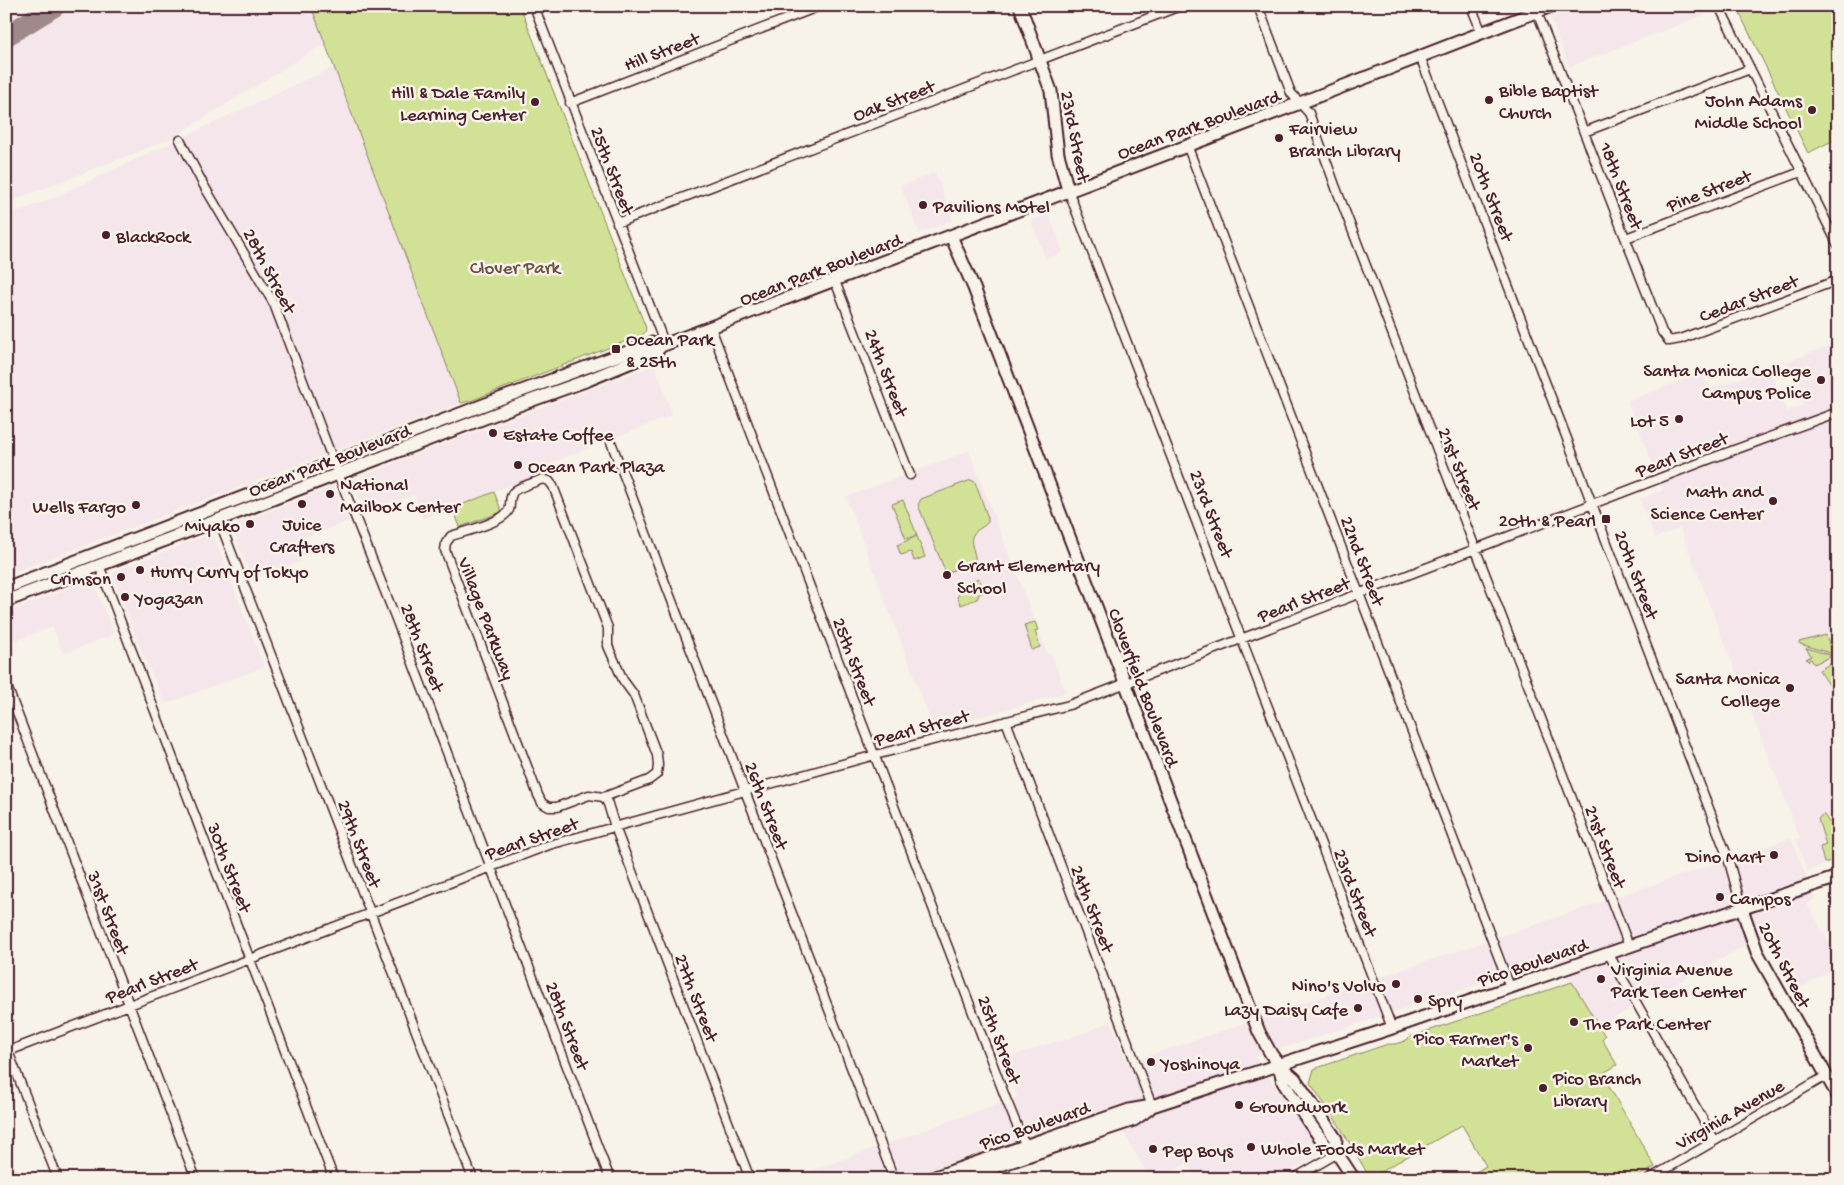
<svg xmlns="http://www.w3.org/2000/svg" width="1844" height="1185" font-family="'Gochi Hand',sans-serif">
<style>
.built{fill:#f4e6ea}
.green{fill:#d1e296;stroke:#8e8060}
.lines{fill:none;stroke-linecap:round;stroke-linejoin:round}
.taxiway{stroke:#a0898a;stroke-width:21}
.street-casing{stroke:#4a1f2b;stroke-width:11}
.secondary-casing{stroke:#4a1f2b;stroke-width:15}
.street{stroke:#f7f3e8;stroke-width:8}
.secondary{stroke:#f7f3e8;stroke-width:11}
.poi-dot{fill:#4a1f2b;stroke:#f7f3e8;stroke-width:2}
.labels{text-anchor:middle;stroke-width:5;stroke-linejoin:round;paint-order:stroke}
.street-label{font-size:19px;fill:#4a1f2b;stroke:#f7f3e8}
.poi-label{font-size:19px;fill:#4a1f2b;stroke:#f7f3e8;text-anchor:start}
.park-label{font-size:19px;fill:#6c5046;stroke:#f7f3e8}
</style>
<rect width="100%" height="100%" fill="#f7f3e8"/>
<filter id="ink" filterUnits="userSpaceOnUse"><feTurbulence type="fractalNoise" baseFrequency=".02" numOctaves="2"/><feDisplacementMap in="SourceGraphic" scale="10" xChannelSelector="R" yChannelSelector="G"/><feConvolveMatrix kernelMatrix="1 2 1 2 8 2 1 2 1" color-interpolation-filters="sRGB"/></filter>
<g filter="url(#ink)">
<path class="built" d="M6,6H311L325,43L170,139L6,203Z
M1546,6H1706L1709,13L1569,67Z
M334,67L461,403L6,575V216L51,199Z
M935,172L953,220L919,233L901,186Z
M1049,215L1063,252L1046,259L1031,221Z
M1835,344L1838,350V860L1807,871L1796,840L1800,838L1680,528L1655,538L1640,499L1663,490L1627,401L1702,373L1710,389L1769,368L1787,411L1803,405L1786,362Z
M655,365L672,415L551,463L553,469L423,518L414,495L367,513L353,481L401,460Z
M969,451L1048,655L1051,654L1066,693L934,729L846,497Z
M334,486L349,521L295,541L302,561L252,579L231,526Z
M208,535L214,536L264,667L165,704L139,644L112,576L115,571Z
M90,580L93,581L114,634L63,654L53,627L6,644V613Z
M1791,838L1815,899L1807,904L1838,958V966L1795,991L1773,953L1767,937L1739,949L1599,1026L1557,959L1255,1057L1321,1153L1277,1179H1197L1187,1163L1159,1179H1150L1110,1108L903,1179H788L1017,1097L1004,1059L1053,1042H1060L1111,1022L1127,1063Z"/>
<path class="green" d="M311,6H520L646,328L645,332L642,335L470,401L461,403Z
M1736,6H1838V138L1808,153Z
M971,480L975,482L988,518V522C984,527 978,529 974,533C967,543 977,552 975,562L946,573L918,505L921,499Z
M494,492L502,512L460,527L453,508Z
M903,500L917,535L906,539L892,504Z
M917,536L925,557L914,561L911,552L901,555L897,545Z
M979,578L984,592L979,594L977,599L961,605L957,597L968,582Z
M1035,622L1038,630L1035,631L1040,647L1032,650L1024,625Z
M1826,635L1833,654L1800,644L1799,642Z
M1806,648L1830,655V657L1814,664L1811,659L1808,661L1806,659L1811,656Z
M1833,662L1838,664V698L1819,670Z
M1823,814L1838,834V859L1824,863L1820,847L1826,845L1818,819Z
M1572,982L1605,1036L1602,1039L1617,1065L1602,1074L1655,1167L1634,1179H1464L1486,1166L1462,1125L1370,1178L1339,1125L1310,1083L1314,1069L1388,1044C1394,1045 1406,1042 1410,1037Z"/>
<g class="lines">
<path class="taxiway" d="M6,36L55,6"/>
<g class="street-casing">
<path id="street" d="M534,6L665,345
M1258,6L1291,93L1309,113L1336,188L1629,946
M1471,6L1482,33
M1719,6L1838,245
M1537,12L1662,332L1669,341L1680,339L1838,280
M1420,56L1728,858L1742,909
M570,103L820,6
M1584,132L1750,69
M180,140L203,184L274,304L338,474L396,619L610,1179
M1187,145L1510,987
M1068,190L1392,1028
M617,223L1180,6
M1626,238L1801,172
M835,281L910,475
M711,328L1006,1099L1022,1138L1027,1145
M611,442L894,1179
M543,479L549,481L553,486L608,628V646L623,680L634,695L657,755L658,765L657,774L649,780L604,797L589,795L557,807H549L542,803L538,795L445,550L446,543L451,536C464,532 491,525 502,517C515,508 507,504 512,494C514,488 536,482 543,479Z
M219,520L473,1179
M99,565L334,1179
M6,684L196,1179
M1006,721L1152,1106
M604,797L608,804L615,827L750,1179
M1608,953L1714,1139
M6,1046L58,1179
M6,1052L549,845L875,755L1069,705L1715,457L1838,412
M1293,1179L1338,1153
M1649,1179L1826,1076"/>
</g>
<g class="secondary-casing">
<path id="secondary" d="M1020,6L1051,91L1058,154L1068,190
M951,236L974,288L1259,1032L1271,1054L1279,1065L1295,1079L1336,1139L1335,1150L1354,1179
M6,588L486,404L652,343L661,346
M6,601L516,406L588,380L656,352L661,346L1300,103L1551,6
M1742,909L1757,952L1838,1096
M1279,1065L1283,1082L1308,1121L1327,1147L1335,1150
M929,1179L1129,1110L1152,1106L1392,1028L1685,927L1838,877
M959,1179L1134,1120L1149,1109"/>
</g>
<use href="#street" class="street"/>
<use href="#secondary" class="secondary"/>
</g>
</g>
<g class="poi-dot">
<circle cx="1489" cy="100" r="5"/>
<circle cx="535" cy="102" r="5"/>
<circle cx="1812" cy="110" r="5"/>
<circle cx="1279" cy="138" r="5"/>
<circle cx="923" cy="205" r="5"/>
<circle cx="106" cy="235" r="5"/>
<rect x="611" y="344" width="10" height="10" rx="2.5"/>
<circle cx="1821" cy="380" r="5"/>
<circle cx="1679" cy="419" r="5"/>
<circle cx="493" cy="433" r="5"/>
<circle cx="518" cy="465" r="5"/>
<circle cx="330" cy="494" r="5"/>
<circle cx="1773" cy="501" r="5"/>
<circle cx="302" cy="504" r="5"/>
<circle cx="136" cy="505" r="5"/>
<rect x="1601" y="514" width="10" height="10" rx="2.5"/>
<circle cx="250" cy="524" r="5"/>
<circle cx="140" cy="570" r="5"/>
<circle cx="947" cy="575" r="5"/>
<circle cx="121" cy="577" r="5"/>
<circle cx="125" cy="597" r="5"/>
<circle cx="1790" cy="688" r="5"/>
<circle cx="1774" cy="855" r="5"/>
<circle cx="1720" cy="897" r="5"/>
<circle cx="1601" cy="979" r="5"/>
<circle cx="1396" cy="984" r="5"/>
<circle cx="1418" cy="999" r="5"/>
<circle cx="1358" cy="1008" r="5"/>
<circle cx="1574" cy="1022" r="5"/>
<circle cx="1528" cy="1048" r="5"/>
<circle cx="1151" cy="1062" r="5"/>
<circle cx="1543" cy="1088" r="5"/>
<circle cx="1239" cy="1105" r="5"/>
<circle cx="1251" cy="1147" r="5"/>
<circle cx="1153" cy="1149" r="5"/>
</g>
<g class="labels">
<g class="street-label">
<text transform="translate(661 50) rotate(-21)" y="7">Hill Street</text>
<text transform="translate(893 99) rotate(-21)" y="7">Oak Street</text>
<text transform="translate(1198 123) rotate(-20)" y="7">Ocean Park Boulevard</text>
<text transform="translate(1077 136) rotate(79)" y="7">23rd Street</text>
<text transform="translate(614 170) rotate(69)" y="7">25th Street</text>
<text transform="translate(1623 185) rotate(69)" y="7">18th Street</text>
<text transform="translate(1708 189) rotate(-21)" y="7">Pine Street</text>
<text transform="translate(1493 196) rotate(69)" y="7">20th Street</text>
<text transform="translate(820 268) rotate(-21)" y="7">Ocean Park Boulevard</text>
<text transform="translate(271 270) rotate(62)" y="7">28th Street</text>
<text transform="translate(1748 297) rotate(-21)" y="7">Cedar Street</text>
<text transform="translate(888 372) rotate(69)" y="7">24th Street</text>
<text transform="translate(1681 453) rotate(-21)" y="7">Pearl Street</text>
<text transform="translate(329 459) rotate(-21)" y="7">Ocean Park Boulevard</text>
<text transform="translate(1461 468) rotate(68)" y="7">21st Street</text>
<text transform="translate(1213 513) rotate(69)" y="7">23rd Street</text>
<text transform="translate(1364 560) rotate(69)" y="7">22nd Street</text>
<text transform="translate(1638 574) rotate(69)" y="7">20th Street</text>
<text transform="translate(1303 598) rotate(-21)" y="7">Pearl Street</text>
<text transform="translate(488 618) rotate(69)" y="7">Village Parkway</text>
<text transform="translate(424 647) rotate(69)" y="7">28th Street</text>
<text transform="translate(856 661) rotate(69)" y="7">25th Street</text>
<text transform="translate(1145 687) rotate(69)" y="7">Cloverfield Boulevard</text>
<text transform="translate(921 726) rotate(-15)" y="7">Pearl Street</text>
<text transform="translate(768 805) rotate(69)" y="7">26th Street</text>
<text transform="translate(531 837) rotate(-19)" y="7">Pearl Street</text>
<text transform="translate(361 843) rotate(69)" y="7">29th Street</text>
<text transform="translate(1607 846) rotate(69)" y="7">21st Street</text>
<text transform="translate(231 867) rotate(69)" y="7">30th Street</text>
<text transform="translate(1357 892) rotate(69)" y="7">23rd Street</text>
<text transform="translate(1094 908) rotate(69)" y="7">24th Street</text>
<text transform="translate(110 912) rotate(69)" y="7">31st Street</text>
<text transform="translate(1532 961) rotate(-19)" y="7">Pico Boulevard</text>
<text transform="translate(1786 964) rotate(63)" y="7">20th Street</text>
<text transform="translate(151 979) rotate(-21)" y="7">Pearl Street</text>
<text transform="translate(698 997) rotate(69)" y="7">27th Street</text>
<text transform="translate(569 1025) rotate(69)" y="7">28th Street</text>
<text transform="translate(1001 1039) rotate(69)" y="7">25th Street</text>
<text transform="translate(1729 1113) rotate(-30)" y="7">Virginia Avenue</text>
<text transform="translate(1034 1124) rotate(-19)" y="7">Pico Boulevard</text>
</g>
<g class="poi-label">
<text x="1499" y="96">Bible Baptist<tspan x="1499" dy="22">Church</tspan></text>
<text x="525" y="98" text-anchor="end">Hill &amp; Dale Family<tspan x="525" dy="22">Learning Center</tspan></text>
<text x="1802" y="106" text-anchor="end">John Adams<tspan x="1802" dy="22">Middle School</tspan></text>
<text x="1289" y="134">Fairview<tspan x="1289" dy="22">Branch Library</tspan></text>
<text x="933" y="212">Pavilions Motel</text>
<text x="116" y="242">BlackRock</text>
<text x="626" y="345">Ocean Park<tspan x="626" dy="22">&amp; 25th</tspan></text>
<text x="1811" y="376" text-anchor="end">Santa Monica College<tspan x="1811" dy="22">Campus Police</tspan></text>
<text x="1669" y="426" text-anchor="end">Lot 5</text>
<text x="503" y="440">Estate Coffee</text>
<text x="528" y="472">Ocean Park Plaza</text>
<text x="340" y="490">National<tspan x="340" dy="22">Mailbox Center</tspan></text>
<text x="1763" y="497" text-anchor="end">Math and<tspan x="1763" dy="22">Science Center</tspan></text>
<text x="126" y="512" text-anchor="end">Wells Fargo</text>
<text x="1596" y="526" text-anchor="end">20th &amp; Pearl</text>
<text x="302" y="530" text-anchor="middle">Juice<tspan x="302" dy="22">Crafters</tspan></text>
<text x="240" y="531" text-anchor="end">Miyako</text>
<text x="957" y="571">Grant Elementary<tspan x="957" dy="22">School</tspan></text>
<text x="150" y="577">Hurry Curry of Tokyo</text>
<text x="111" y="584" text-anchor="end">Crimson</text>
<text x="135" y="604">Yogazan</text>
<text x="1780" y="684" text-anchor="end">Santa Monica<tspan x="1780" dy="22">College</tspan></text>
<text x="1764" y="862" text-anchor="end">Dino Mart</text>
<text x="1730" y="904">Campos</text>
<text x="1611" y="975">Virginia Avenue<tspan x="1611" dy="22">Park Teen Center</tspan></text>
<text x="1386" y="991" text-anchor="end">Nino's Volvo</text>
<text x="1428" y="1006">Spry</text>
<text x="1348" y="1015" text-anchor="end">Lazy Daisy Cafe</text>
<text x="1584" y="1029">The Park Center</text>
<text x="1518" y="1044" text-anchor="end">Pico Farmer's<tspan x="1518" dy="22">Market</tspan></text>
<text x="1161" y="1069">Yoshinoya</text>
<text x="1553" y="1084">Pico Branch<tspan x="1553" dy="22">Library</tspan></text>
<text x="1249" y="1112">Groundwork</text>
<text x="1261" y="1154">Whole Foods Market</text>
<text x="1163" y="1156">Pep Boys</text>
</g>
<g class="park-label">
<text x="515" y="273">Clover Park</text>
</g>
</g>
<rect width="1844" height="1185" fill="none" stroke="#f7f3e8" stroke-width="25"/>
<rect x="12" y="12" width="1819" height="1160" fill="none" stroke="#4a1f2b" stroke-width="2" filter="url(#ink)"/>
</svg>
